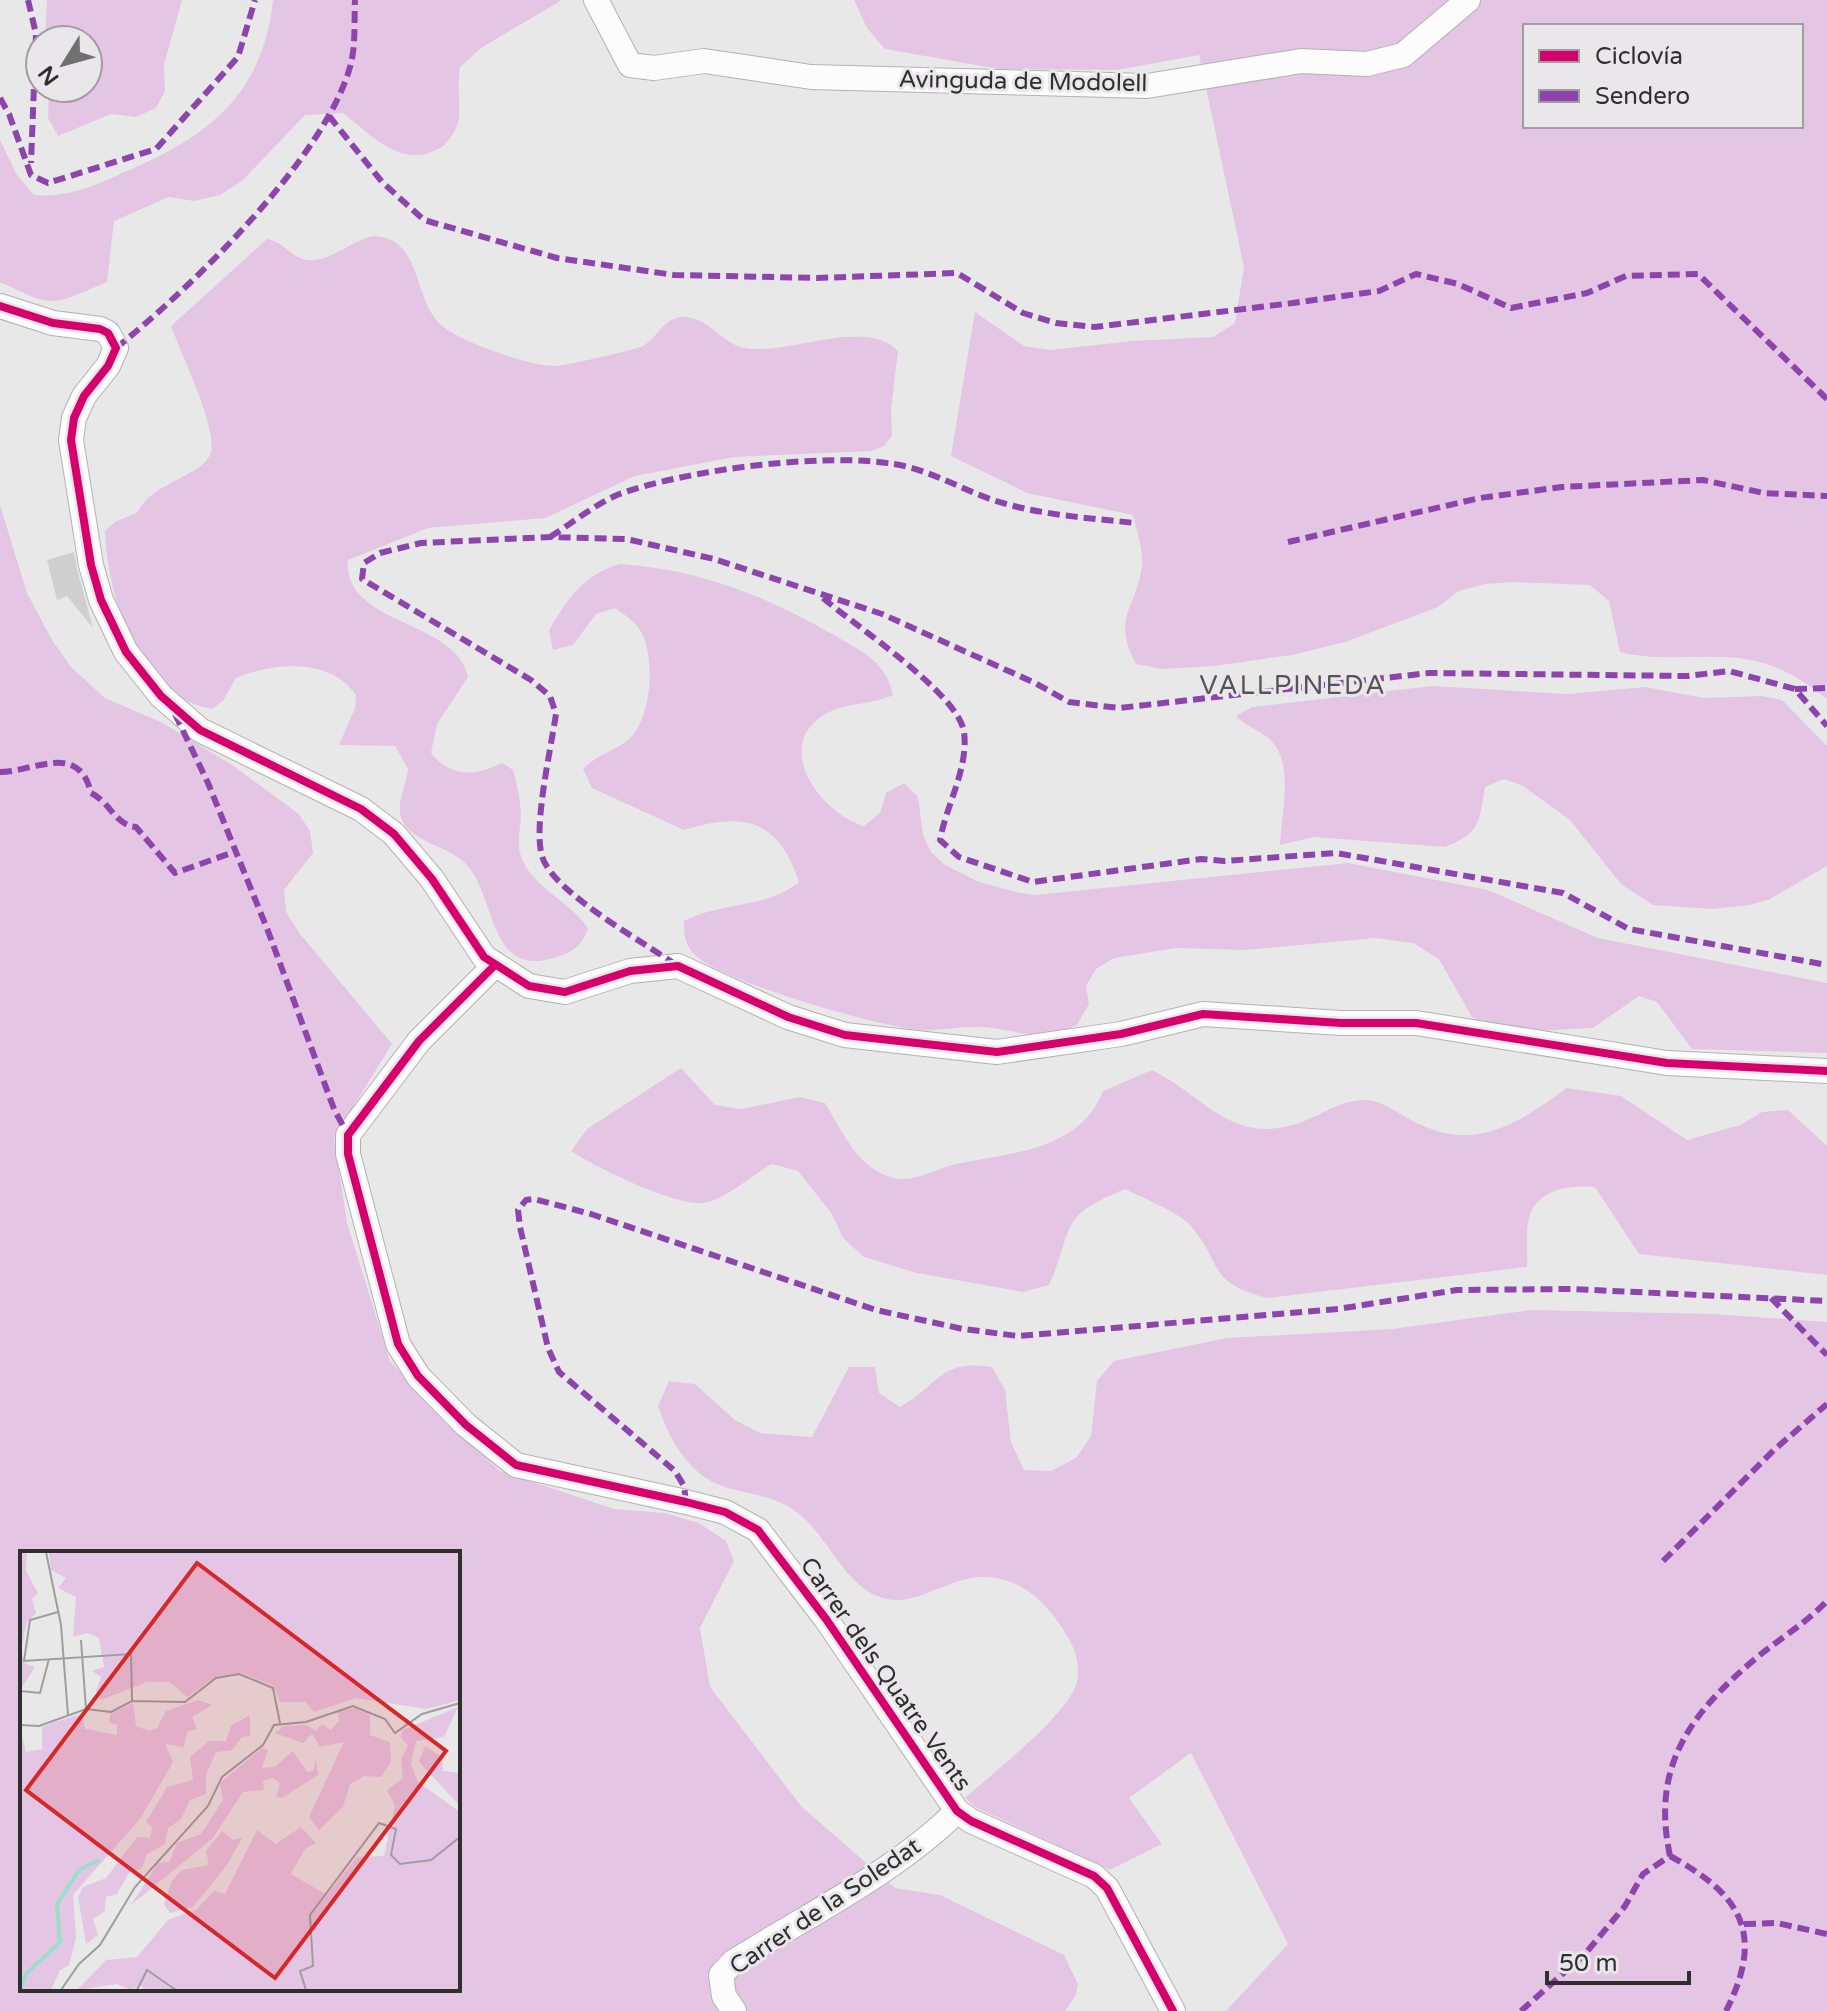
<svg xmlns="http://www.w3.org/2000/svg" width="1827" height="2011" font-family="'Varela Round',sans-serif">
<style>
.green{fill:#e4c6e4;fill-rule:evenodd}
.building{fill:#d0cfd0}
.lines{fill:none;stroke-linecap:round;stroke-linejoin:round}
.minor-casing{stroke:#b3b2b3;stroke-width:26}
.minor{stroke:#fcfcfc;stroke-width:24}
.quiet{stroke:#8e44ad;stroke-width:6;stroke-dasharray:12 6;stroke-linecap:butt}
.cycleway-casing{stroke:#eae7ea;stroke-width:13}
.cycleway{stroke:#d6006c;stroke-width:8}
.labels{text-anchor:middle;stroke-width:6;stroke-linejoin:round;paint-order:stroke}
.street-label{font-size:24px;fill:#302f30;stroke:#eae7ea}
.neighbourhood-label{font-size:26px;letter-spacing:2px;fill:#565356;stroke:#eae7ea}
.inset-river{fill:none;stroke:#9bdecc;stroke-width:4}
.inset-road{fill:none;stroke:#9f9e9f;stroke-width:2}
.view{fill:#d62828;fill-opacity:0.15;stroke:#d62828;stroke-width:4}
.inset-edge{fill:none;stroke:#302f30;stroke-width:4}
</style>
<rect width="100%" height="100%" fill="#e9e8e9"/>
<path class="green" d="M47,0H182L164,65L165,91L156,108L136,117L111,114L58,136L48,118L49,88H88V40H45Z
M273,0H562L481,48L460,67C457,84 460,100 459,117C458,128 449,143 440,148C401,170 373,136 343,113L305,115L243,180L220,195L194,201L169,197L114,221L107,282C49,306 57,309 0,282V140L17,175L34,195C69,198 96,185 127,171C208,136 263,95 273,0Z
M854,0H1827V699C1804,681 1780,665 1750,660C1707,652 1663,663 1620,652L1609,601L1590,585L1513,582L1485,584L1459,591L1438,607L1345,642L1292,655L1214,666L1162,669L1136,664C1111,617 1136,610 1142,566C1144,551 1136,530 1133,515L1027,493L951,456L975,312L1024,346L1050,350L1132,341L1213,337L1235,323L1244,267L1199,55L1117,70L999,69L885,49L867,28ZM1525,26H1801V126H1525Z
M373,236C420,237 413,292 437,321C451,339 531,367 555,366C564,366 638,349 643,346C658,337 663,319 681,317C708,315 720,343 745,348C787,356 866,316 898,351L891,409L892,436L884,446L872,451L734,457L635,476L545,518L428,528L348,560C343,626 457,619 468,677L437,724L431,753C451,778 476,776 502,763L513,770C517,784 520,799 521,813C521,828 516,842 521,856C532,888 569,900 588,928C583,946 571,953 554,958C487,978 497,895 465,863C447,845 409,842 401,817C396,802 407,783 408,769L395,746L339,745L355,708L356,695C330,658 274,662 236,678L223,701L212,709C139,697 107,595 105,531L115,522L138,512C147,493 168,485 186,475C195,470 205,465 210,455C220,432 180,352 171,326L267,239C283,242 287,252 300,258C323,268 348,242 373,236Z
M0,505L27,593L52,640L72,668L105,698L163,723L232,765L299,814L310,831L313,853L284,890L286,912L300,934L392,1044L334,1138L347,1223L390,1361L442,1419L500,1471L614,1509L664,1513L699,1523L726,1541L734,1561L700,1628L710,1687L801,1806L895,1888L940,1895L1064,1955L1078,1984L1076,1995L1065,2011H0ZM22,1553H458V1989H22Z
M620,564C697,569 764,595 830,633C859,650 886,660 893,695C870,706 838,702 818,719C775,754 825,815 864,826L880,813L886,793L904,783L918,797L923,835L931,852L945,865L979,882L1016,892L1035,895L1348,863L1488,890L1598,938L1827,983V1053L1692,1049L1657,1002L1639,996L1593,1028L1535,1031L1491,1025L1472,1017L1439,959L1413,943L1375,938L1246,950L1176,948L1114,958L1096,969L1086,986L1089,1004L1077,1025C1037,1044 1022,1030 982,1027C962,1026 941,1031 921,1030C880,1027 722,982 695,955C684,944 684,934 684,921C722,901 766,909 799,882C778,818 743,812 684,830L592,788L583,769C598,753 620,750 633,735C651,712 654,665 644,638C639,624 626,616 615,608L596,614L573,645L553,650L549,631C566,600 584,574 620,564Z
M1432,686L1568,694L1645,687L1704,698L1762,696L1782,700L1827,746V866L1770,899L1750,905L1712,909L1653,905L1621,884L1570,820L1523,786L1504,779L1485,787C1479,822 1481,833 1445,847L1314,837L1280,845C1281,814 1296,759 1267,737C1256,729 1246,726 1236,716L1252,707Z
M681,1068L715,1105L741,1109L800,1097L825,1103C843,1132 857,1168 893,1178C912,1183 934,1170 952,1165C1007,1152 1079,1153 1103,1091L1152,1070C1205,1096 1231,1146 1299,1123C1322,1115 1341,1099 1367,1100C1383,1101 1402,1116 1417,1123C1478,1153 1519,1122 1567,1088L1621,1096L1687,1140L1740,1125L1762,1112L1788,1110L1827,1146V1275L1639,1254L1595,1187C1572,1185 1539,1188 1530,1215C1525,1229 1528,1252 1527,1267L1267,1298C1207,1283 1223,1263 1190,1225C1178,1212 1141,1197 1125,1189C1056,1217 1075,1227 1049,1285L1023,1292L917,1273L864,1257L843,1238L832,1214L798,1171L772,1164C751,1175 725,1201 702,1203C673,1205 595,1167 571,1151L587,1129Z
M1532,1310L1713,1314L1827,1322V2011H1226L1288,1944L1191,1753L1129,1798L1162,1844L1110,1870L975,1807L965,1798C990,1775 1072,1712 1077,1681C1082,1656 1068,1635 1053,1615C1035,1592 1011,1576 981,1577C945,1578 913,1611 877,1596C843,1582 827,1535 798,1513C766,1488 727,1497 699,1473C678,1455 667,1432 658,1406L669,1381L695,1384L735,1420L760,1433L812,1437L849,1367H875L879,1393L900,1407C941,1384 939,1359 992,1367L1005,1390L1011,1442L1024,1470L1051,1471L1076,1458L1091,1436L1097,1381L1114,1361L1227,1338L1392,1329Z"/>
<path class="building" d="M74,552L77,569L93,628L67,596L57,600L47,560Z"/>
<g class="lines">
<g class="minor-casing">
<path id="minor" d="M596,0L630,65L654,68L704,61L811,77L1147,86L1301,61L1367,64L1403,55L1468,0
M0,306L53,323L100,329L108,333L116,348L108,366L84,396L74,418L71,440L91,565L101,600L126,652L161,696L200,730L361,809L394,834L432,879L484,957L529,986L565,992L630,971L678,966L788,1017L845,1035L997,1052L1121,1034L1203,1014L1341,1023H1416L1667,1063L1827,1071
M495,965L419,1041L348,1135V1154L398,1344L418,1376L466,1425L516,1465L686,1502L725,1512L758,1530L826,1619L957,1811L971,1821L1094,1876L1107,1888L1173,2011
M734,2011L724,1996L721,1975L733,1962C806,1916 896,1872 957,1811"/>
</g>
<use href="#minor" class="minor"/>
<path class="quiet" d="M28,0L36,34L31,163
M0,98L9,114L31,175L48,183L156,149L238,57L255,0
M329,116L382,182L424,220L557,258L674,275L817,278L957,273L1023,313L1056,323L1095,327L1293,303L1379,291L1416,274L1458,284L1511,308L1587,293L1626,276L1698,274L1827,399
M116,348C191,288 324,159 350,67C356,47 354,21 355,0
M550,537C571,524 594,505 617,495C683,470 825,452 894,464C931,470 962,490 996,501C1040,515 1089,518 1135,523
M1288,542L1480,498L1562,487L1703,480L1764,493L1827,496
M823,598C854,625 959,694 964,732C969,767 946,806 940,840L959,857L1033,882L1201,859L1224,861L1336,853L1563,893L1629,929L1827,965
M1795,689L1827,688
M175,714L208,783L268,931L334,1109L348,1135
M0,772C33,772 79,741 91,793C110,802 116,826 136,827L175,873L234,852
M676,965C644,942 552,892 542,856C533,827 551,748 556,714L550,696L531,680L362,579L364,563L380,553L421,543L550,537L626,539L714,559L882,614L1035,683L1069,702L1119,708L1429,673L1688,676L1729,671L1795,689L1827,726
M1771,1298L1827,1355
M686,1502L684,1486L675,1471L559,1372L548,1348L520,1227L518,1210L526,1200L534,1199L591,1214L876,1310L963,1329L1018,1336L1338,1309L1457,1290L1571,1289L1827,1301
M1663,1561L1774,1450L1827,1404
M1670,1856C1651,1767 1689,1715 1755,1659C1779,1639 1805,1624 1827,1601
M1670,1856C1742,1895 1765,1934 1726,2011
M1744,1924L1777,1923L1827,1934
M1521,2011L1585,1954L1625,1906L1643,1874L1670,1856"/>
<g class="cycleway-casing">
<path id="cycleway" d="M0,306L53,323L100,329L108,333L116,348L108,366L84,396L74,418L71,440L91,565L101,600L126,652L161,696L200,730L361,809L394,834L432,879L484,957L529,986L565,992L630,971L678,966L788,1017L845,1035L997,1052L1121,1034L1203,1014L1341,1023H1416L1667,1063L1827,1071
M495,965L419,1041L348,1135V1154L398,1344L418,1376L466,1425L516,1465L686,1502L725,1512L758,1530L826,1619L957,1811L971,1821L1094,1876L1107,1888L1173,2011"/>
</g>
<use href="#cycleway" class="cycleway"/>
</g>
<g class="labels">
<g class="street-label">
<text transform="translate(1023 81) rotate(1)" y="8">Avinguda de Modolell</text>
<text transform="translate(886 1674) rotate(55)" y="8">Carrer dels Quatre Vents</text>
<text transform="translate(825 1906) rotate(-34)" y="8">Carrer de la Soledat</text>
</g>
<g class="neighbourhood-label">
<text x="1293" y="694">VALLPINEDA</text>
</g>
</g>
<g transform="translate(20 1551)">
<rect width="440" height="440" fill="#e9e8e9"/>
<path d="M0,1H7L6,20L18,42L12,48L16,62L7,71L1,99L4,112L15,116L1,138ZM29,1H440V149L407,158L336,147L294,161L286,151H260L254,135L221,122L197,125L167,146L150,131H127L81,149L76,140L81,126L72,120L84,116L79,87L67,82L53,86L56,46L38,37L46,27L31,19ZM178,149L192,154L172,166L177,178L167,181L164,196L145,193L153,211L120,268L53,344L56,387L49,414L40,419L31,439H0V176L6,201L22,198V176L34,171L62,163L65,178L97,184V173L89,172L90,163L113,152L116,175L129,180L137,177L146,160ZM438,156L424,186L396,190L391,213L398,231L440,261V439H125L121,435L110,439L97,433L57,439L86,409L117,406L148,369L177,358L194,340L205,343L237,279L256,293L281,276L296,292L285,298L271,323L307,344L337,306L364,305L375,255L367,239L383,227L381,209L388,194L381,187L383,179ZM336,157L350,164V184L370,191L371,211L361,226L344,225L330,233L323,256L299,279L289,266L324,191L300,196L292,183L283,192L255,182L263,175L287,174L296,180L302,173L311,179L319,170L318,160ZM230,164V185L222,186L212,199L196,201L186,224V243L170,249L161,268L148,277L145,293L127,303L121,318L109,322L97,343L86,346L85,360L73,368L78,384L66,393L58,346L63,336L86,327L117,286L130,287L132,277L126,271L147,236L173,229L170,206L189,190H206L211,175ZM405,195L422,206L423,220L440,222V255L399,211ZM242,197L248,199L242,217L255,216L273,200L287,221L293,220L296,209L298,224L262,247L256,246L260,232L252,227L243,230L244,239L223,241L193,287L111,354L138,312L149,311L157,292L181,283L203,249L200,232ZM202,280L213,289L222,287L207,314L173,356L150,362L144,353L152,330L162,319L189,314L186,300Z" fill="#e4c6e4"/>
<path class="inset-river" d="M0,439L6,423L40,391L37,353L59,319L79,309"/>
<path class="inset-road" d="M26,1L41,74L48,164M38,61L10,69L4,110L111,103L112,150M61,89L66,158M0,140L20,142L29,108M0,174L19,175L66,158L91,161L112,150L165,151L196,127L219,123L253,137L260,172M41,439L59,413L80,394L115,336L188,255L202,226L243,194L254,174L286,171L333,155L365,168L375,182L402,163L440,152M117,439L127,419L156,439M286,439L280,420L293,415L290,364L359,272L376,278L371,304L380,313L411,309L440,286"/>
<path class="view" d="M177,12L426,200L255,427L6,239Z"/>
<rect width="440" height="440" class="inset-edge"/>
</g>
<rect x="1523" y="24" width="280" height="104" fill="#eae7ea" stroke="#a09da0" stroke-width="2"/>
<rect x="1539" y="50" width="40" height="12" fill="#d6006c" stroke="#a09da0" stroke-width="2"/>
<text x="1595" y="64" font-size="24" fill="#302f30">Ciclovía</text>
<rect x="1539" y="90" width="40" height="12" fill="#8e44ad" stroke="#a09da0" stroke-width="2"/>
<text x="1595" y="104" font-size="24" fill="#302f30">Sendero</text>
<g transform="translate(64 64) rotate(233)"><circle r="38" fill="#eae7ea" stroke="#a09da0" stroke-width="2"/>
<path d="M0-6L14 30L0 20L-14 30Z" fill="#717071"/>
<text y="-12" font-size="22" font-weight="bold" text-anchor="middle" fill="#302f30">N</text>
</g>
<path d="M1547 1971v12h142v-12" fill="none" stroke="#302f30" stroke-width="4"/>
<text x="1559" y="1971" font-size="24" fill="#302f30" stroke="#eae7ea" stroke-width="6" paint-order="stroke">50 m</text>
</svg>
